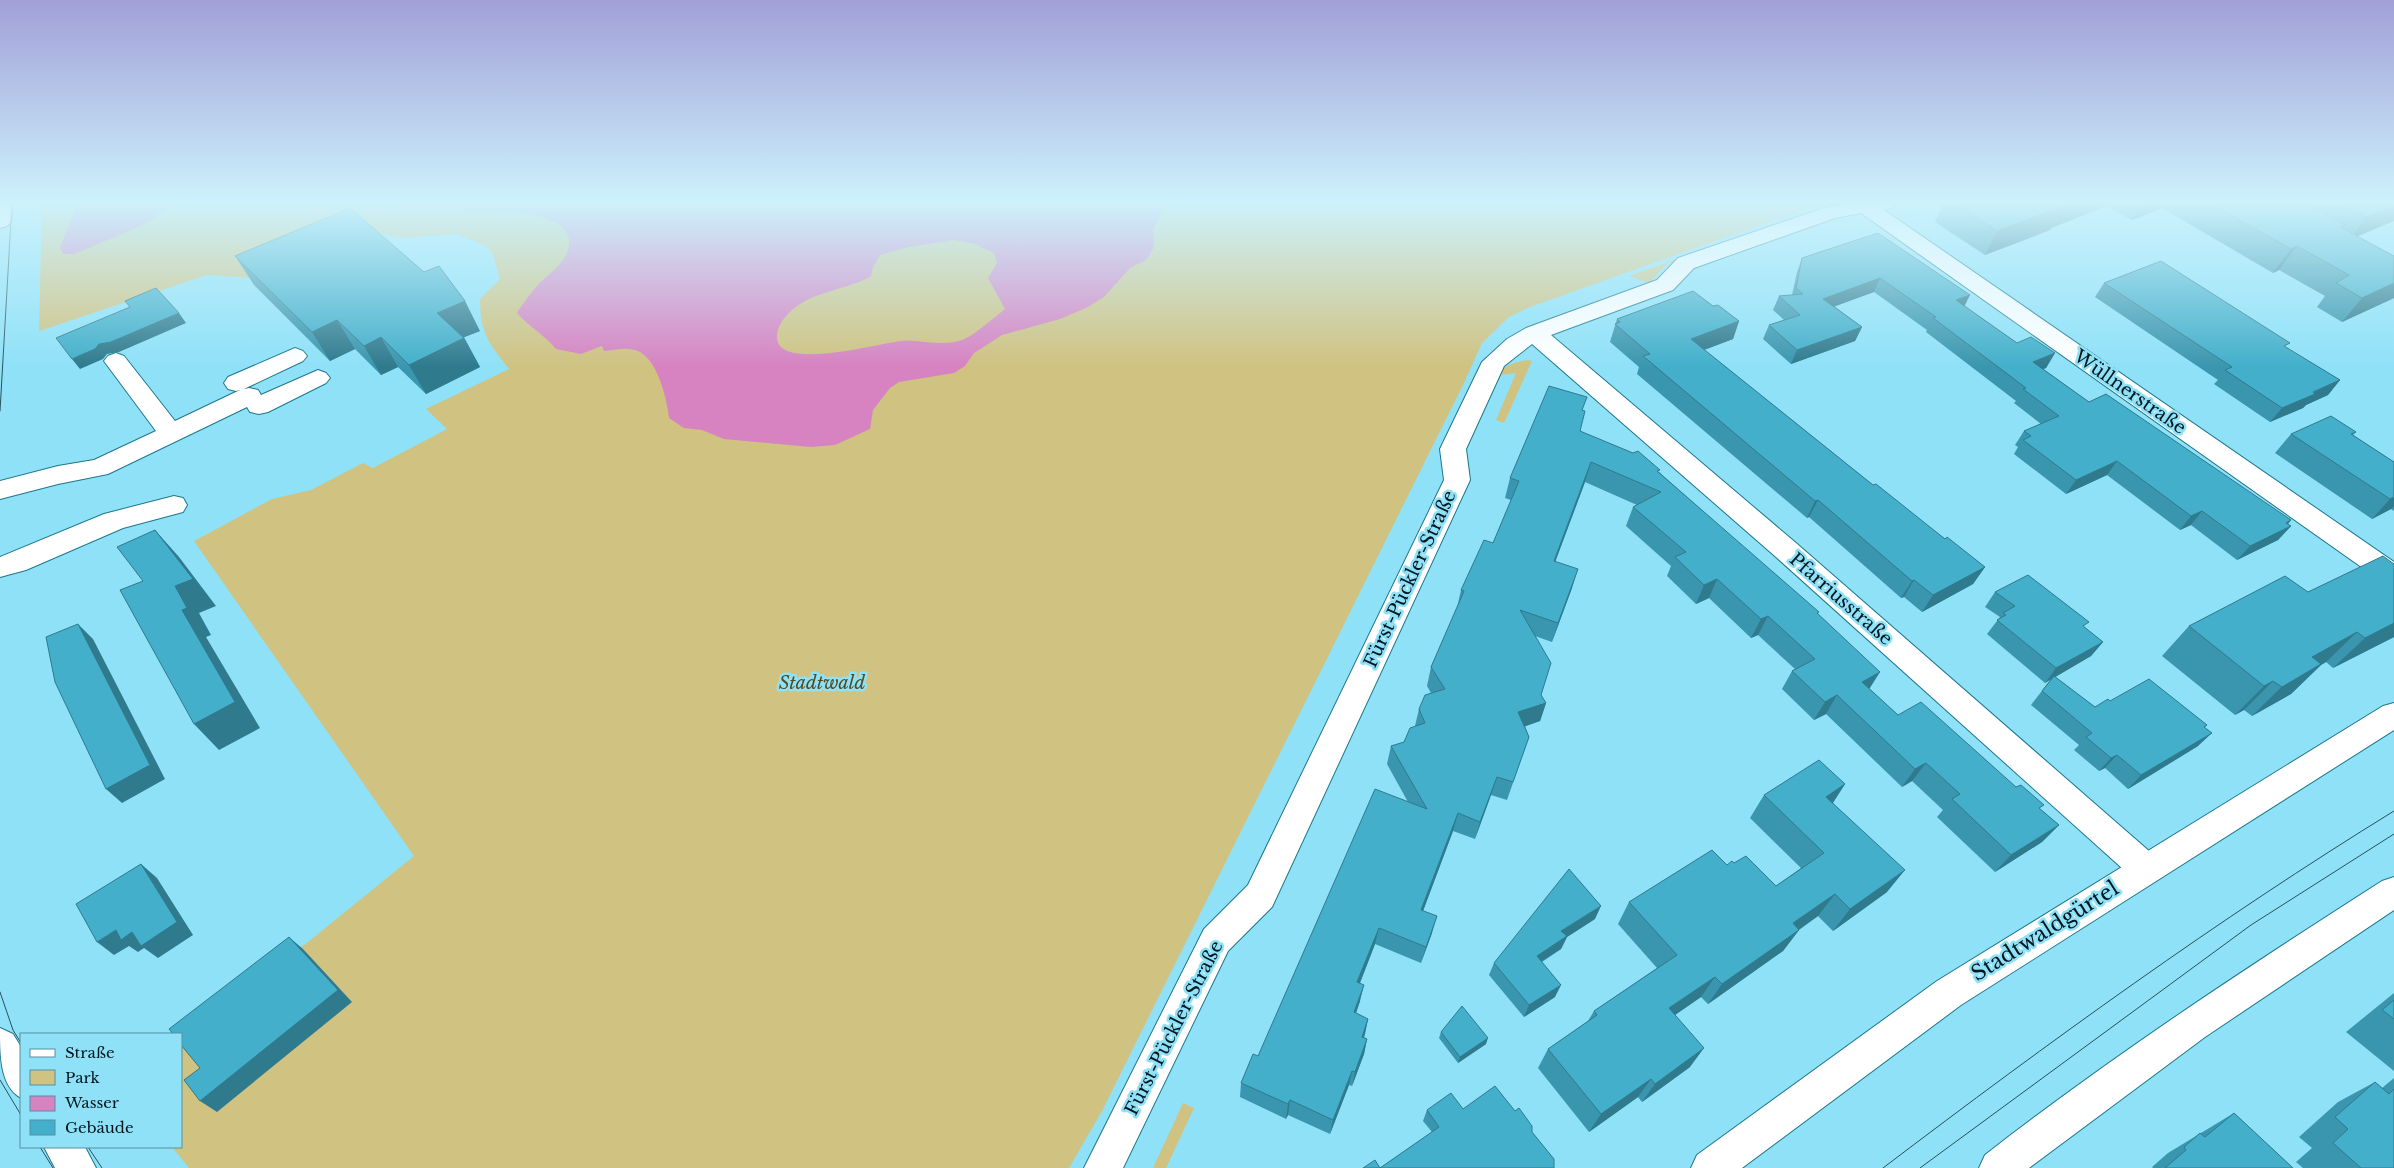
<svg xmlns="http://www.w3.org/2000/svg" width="2394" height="1168" font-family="'Libre Baskerville',serif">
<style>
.green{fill:#d0c281}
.water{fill:#d783c1;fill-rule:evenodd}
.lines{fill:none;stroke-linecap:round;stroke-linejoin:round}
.minor-casing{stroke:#1d778b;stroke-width:2}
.major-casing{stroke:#1d778b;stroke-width:2}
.minor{fill:#fff;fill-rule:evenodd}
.major{fill:#fff;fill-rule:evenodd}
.tram{stroke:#29505c;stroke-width:1}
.wall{fill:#3a96ae}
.shaded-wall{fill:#2f7a8d}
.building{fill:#43afca;stroke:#2f7a8d}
.labels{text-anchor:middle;stroke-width:5;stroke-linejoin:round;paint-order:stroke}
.street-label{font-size:18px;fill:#00161d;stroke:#8fe1f8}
.park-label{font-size:18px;font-style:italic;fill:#544a1e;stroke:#8fe1f8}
.near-street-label{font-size:21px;fill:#00161d;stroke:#8fe1f8}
</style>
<rect width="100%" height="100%" fill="#8fe1f8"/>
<path class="green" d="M42,203H1822L1530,307L1509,317L1482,343L1464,383L1102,1111L1069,1168H189L172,1147H181V1034H176L308,942L414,856L194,541L272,499L311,490L363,463L373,468L447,429L426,409L509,369C489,343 480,334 480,299L500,279L492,252L482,244L457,234L401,238L366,230L251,278L207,275L39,331Z
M1834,203L1840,204L1667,264L1649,283L1629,276Z
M1528,360L1532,361L1504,423L1496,420L1516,373L1499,375C1504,364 1517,362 1528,360Z
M1183,1103L1194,1108L1166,1168H1153Z"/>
<path class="water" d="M78,203H176L139,227L74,254H63L60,247Z
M397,203H1173L1164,206L1161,211L1153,230L1154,247L1146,260L1130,268L1104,297L1086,308L1060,319L1002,335L974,353L965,366L954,373L899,382L890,388L873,410L870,429L835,445L811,447L724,439L702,430L684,428L669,418C667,399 658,362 640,352C629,346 615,350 604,351L602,346L581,354L556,349C545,335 529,327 517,313C521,306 535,287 542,281C551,272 562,265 567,253C591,192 418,218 397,203ZM954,240L975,244L994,253L997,263L988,278L1005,309C996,316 972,337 962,340C943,347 920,339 901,341C880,343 781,371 777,339C776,328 783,318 792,310C815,290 845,291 871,276L873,267L880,255L909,247Z"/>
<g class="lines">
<g class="minor-casing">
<path id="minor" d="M1847,203H1897L1894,207L1884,210L2394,562V586L2384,583L1861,213L1835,218L1694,268L1673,290L1551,335L1796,543L2157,858L2161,868L2157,878L2145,883L2133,878L1776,557L1532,344L1504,366L1466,449L1470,480L1272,907L1228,951L1123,1168H1084L1204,929L1248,885L1444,480L1440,449L1482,362L1507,339L1526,328L1657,280L1678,258L1824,208Z
M295,348L303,351L307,356L303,361L244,389L236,391L228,389L224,383L228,377Z
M116,353L124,356L175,421L240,390L249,388L258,390L261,395L318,370L326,373L330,378L326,383L268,412L259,414L250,412L247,407L108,474L58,484L0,499V481L58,466L94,460L156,431L104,361L108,356Z
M174,496L183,498L187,505L183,512L123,528L26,570L0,577V557L104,514Z"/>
</g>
<g class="major-casing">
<path id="major" d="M0,203H12L11,222L7,226L0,228Z
M2394,703V730L1961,1005L1742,1168H1691L1697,1155L1937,981L2383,706Z
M2394,877V910L2205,1037L2029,1168H1979L1985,1155C2112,1056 2246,968 2382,881Z
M0,1028L13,1034L21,1047V1098C0,1086 0,1056 0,1028Z
M44,1147H85L96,1168H55Z"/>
</g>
<use href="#minor" class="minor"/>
<use href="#major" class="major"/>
<path class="tram" d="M0,411L12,203
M0,992L13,1030L21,1043
M0,1080L21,1115
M40,1147L53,1168
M88,1147L102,1168
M1883,1168C2049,1042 2217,920 2394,811
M1920,1168L2251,925L2394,834"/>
</g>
<path class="wall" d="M1944,203H2394L2357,236L2394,298L2342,322L2317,307L2325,296L2279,270L2273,273L2162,208L2132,220L2107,206L2051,228L2050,230L1985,255L1935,222Z
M1878,233L1964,306L2017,343L2055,353L2046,368L2043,369L2089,402L2291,520L2288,524L2291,526L2278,540L2237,560L2191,525L2180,530L2107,475L2066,494L2014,454L2018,447L2015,445L2024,431L2041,424L2014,403L2016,401L1926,332L1927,330L1874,292L1834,306L1862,327L1855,341L1791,364L1763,339L1769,325L1784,320L1773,310L1779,296L1792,295L1797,272L1802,258Z
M235,256L480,331L464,337L480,367L426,394L398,367L381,375L355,349L330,361L254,285Z
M2104,283L2286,348L2340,380L2328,395L2306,405L2303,408L2270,422L2214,384L2218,380L2095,297Z
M1713,306L1739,321L1733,339L1704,350L1873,485L1945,539L1985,567L1973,584L1922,612L1904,597L1901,598L1809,517L1807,518L1637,374L1639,367L1610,342L1617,319Z
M1583,410L1580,431L1659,472L1818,614L1869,689L1898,715L2040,809L2059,825L2042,842L1995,872L1937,817L1943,810L1912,781L1902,787L1826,714L1814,720L1782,689L1792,671L1795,669L1758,635L1751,638L1709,598L1696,604L1667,576L1671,566L1626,526L1633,507L1637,505L1585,482L1555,562L1572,588L1552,642L1535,636L1541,695L1546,703L1540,721L1525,726L1529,737L1507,800L1491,795L1475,839L1453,831L1423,911L1432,933L1421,963L1375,944L1360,983V1001L1356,1013L1368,1019L1364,1037L1367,1039L1364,1054L1352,1086L1349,1085L1330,1134L1288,1115L1286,1119L1240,1097L1241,1083L1258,1056L1408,802L1387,764L1391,746L1404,742L1415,726L1419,709L1431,693L1427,686L1431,667L1457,608L1461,590L1493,543L1511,500L1505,498L1510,478Z
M2356,432L2353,435L2394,462V511L2391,509L2372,519L2275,453L2291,434Z
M2394,564V637L2333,668L2326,662L2321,665L2291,694L2252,716L2244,710L2235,715L2162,656L2189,626L2308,592Z
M1995,592L2085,628L2103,642L2091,656L2055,677L2095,707L2110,701L2207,725L2205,727L2198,746L2128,789L2105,768L2099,771L2074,750L2079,745L2031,705L2051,679L2045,683L1987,634L2000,617L1985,607Z
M1845,784L1833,803L1887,892L1833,931L1818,916L1799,930L1783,951L1708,1004L1701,997L1675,1015L1690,1067L1642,1102L1638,1097L1589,1132L1538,1068L1548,1049L1588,1021L1594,1011L1657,968L1618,924L1629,902L1727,865L1734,863L1776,886L1801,868L1750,818L1764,795Z
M1595,919L1567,937L1561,949L1542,962L1555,997L1524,1017L1489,975L1494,963Z
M2394,993V1071L2346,1032Z
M1441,1032L1486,1044L1458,1063L1439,1038Z
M2394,1078V1168H2303L2296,1162L2312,1148L2299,1137L2338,1102L2375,1082L2382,1088Z
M1463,1109L1532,1132L1380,1168L1432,1132L1423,1121L1427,1110Z
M2234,1113L2293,1168H2153L2152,1167L2168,1153Z"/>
<path class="shaded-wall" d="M2067,203H2108L2107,206L2051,228L2050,230L1985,255L1997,231Z
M2142,203H2165L2162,208L2132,220Z
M2394,206V221L2349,240L2366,217Z
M2297,246L2279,270L2273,273L2291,249Z
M1880,278L1874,292L1817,313L1823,299Z
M2394,283V298L2342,322L2362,298Z
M1970,295L1963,309L1956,300Z
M465,301L480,331L452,342L437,313Z
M179,313L186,323L119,352L107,354L103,359L80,369L72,359L99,344Z
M337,320L355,349L330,361L312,332Z
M1739,321L1733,339L1685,357L1691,339Z
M1862,327L1855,341L1791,364L1797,350Z
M381,337L398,367L381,375L364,346Z
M464,338L480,367L426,394L409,365Z
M2055,353L2046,368L2025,376L2033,362Z
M2340,380L2328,395L2306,405L2303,408L2270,422L2282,408Z
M2117,461L2107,475L2066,494L2076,480Z
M1591,462L1585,482L1548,581L1554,561Z
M2394,497V506L2391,509L2372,519L2390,499Z
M1818,500L1809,517L1807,518L1815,501Z
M2202,511L2191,525L2180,530L2191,516Z
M2291,520L2283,530L2291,526L2278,540L2237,560L2250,546Z
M155,530L179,557L216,606L199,613L211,635L206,637L260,728L219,750L194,724L182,610Z
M1985,567L1973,584L1922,612L1933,595Z
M1578,569L1572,588L1552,642L1558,623Z
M1717,579L1709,598L1696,604L1704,585Z
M1914,580L1904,597L1901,598L1912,581Z
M1768,616L1758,635L1751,638L1761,619Z
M2394,623V637L2333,668L2365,638Z
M78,624L93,639L165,779L122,803L106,789Z
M2357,632L2326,662L2321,665L2291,694L2252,716L2312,657Z
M2103,642L2091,656L2045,683L2056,668Z
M1880,672L1868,691L1862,682Z
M2273,681L2244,710L2235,715L2264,686Z
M1837,695L1826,714L1814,720L1825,702Z
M1546,703L1540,721L1512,731L1518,712Z
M2212,733L2198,746L2128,789L2141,775Z
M2117,755L2105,768L2099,771L2111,758Z
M1926,763L1912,781L1902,787L1915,769Z
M1497,777L1491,795L1475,839L1480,822Z
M1845,784L1830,807L1826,797Z
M1458,813L1453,831L1417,927L1421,910Z
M2059,825L2042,842L1995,872L2011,855Z
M141,864L157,878L193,935L158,958L144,948L138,952L129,946L114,955L97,942L116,930Z
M1905,870L1887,892L1833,931L1850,909Z
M1835,894L1818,916L1777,945L1793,923Z
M1601,906L1595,919L1567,937L1561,949L1531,968L1537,956L1561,931Z
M1437,916L1432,933L1421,963L1426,947Z
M1379,928L1375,944L1354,998L1357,982Z
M1799,930L1783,951L1708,1004L1722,984Z
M289,937L303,949L352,1002L217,1112L200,1101Z
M1715,977L1701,997L1656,1028L1669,1008Z
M1364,985L1360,1001L1351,1028L1354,1012Z
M1561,985L1555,997L1524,1017L1529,1005Z
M1368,1019L1365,1034L1359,1052L1362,1037Z
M1488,1038L1486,1044L1458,1063L1460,1057Z
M1367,1039L1364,1054L1352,1086L1355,1072Z
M1704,1048L1690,1067L1642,1102L1655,1084Z
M1352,1071L1349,1085L1330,1134L1333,1120Z
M1651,1079L1638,1097L1589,1132L1601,1114Z
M1290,1100L1288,1115L1286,1119L1288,1104Z"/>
<path class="building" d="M1954,203H2067L2061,205L2063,206L1997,231Z
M2210,203H2306L2345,225L2340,227L2394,256V283L2362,298L2336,283L2349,275L2297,246L2291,249Z
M2340,203H2394V206L2366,217Z
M350,208L424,272L439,266L465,301L437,313L464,338L409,365L381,337L364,346L337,320L312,332L235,256Z
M1878,233L1970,295L1956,300L2017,343L2031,337L2055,353L2033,362L2089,402L2106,394L2291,520L2286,523L2291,526L2250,546L2202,511L2191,516L2117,461L2076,480L2023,440L2031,436L2024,431L2059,416L2023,389L2026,388L1933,318L1936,317L1880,278L1823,299L1862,327L1797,350L1769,325L1800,315L1779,296L1803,294L1796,288L1802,258Z
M2161,261L2290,343L2284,346L2340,380L2313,392L2315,394L2282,408L2225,370L2232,367L2104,283Z
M156,288L179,313L111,342L99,344L95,349L72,359L56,338L130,307L125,301Z
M1693,291L1713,306L1718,305L1739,321L1691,339L1873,485L1876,484L1945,539L1947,537L1985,567L1933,595L1914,580L1912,581L1818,500L1815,501L1643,356L1650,354L1615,324L1620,322L1617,319Z
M1549,386L1587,397L1582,410L1585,411L1580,431L1633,453L1638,451L1660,470L1657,471L1819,612L1817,613L1880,672L1862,682L1898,715L1921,702L2016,787L2021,785L2044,805L2039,808L2059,825L2011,855L1952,799L1960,794L1926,763L1915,769L1837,695L1825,702L1792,671L1815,659L1768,616L1761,619L1717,579L1704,585L1675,557L1686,552L1633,507L1661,492L1591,462L1554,561L1578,569L1558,623L1520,610L1551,663L1541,695L1546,703L1518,712L1529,737L1513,782L1497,777L1480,822L1458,813L1421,910L1437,916L1426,947L1379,928L1357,982L1364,985L1354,1012L1368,1019L1362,1037L1367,1039L1355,1072L1352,1071L1333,1120L1290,1100L1288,1104L1241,1083L1253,1054L1258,1056L1375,789L1427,809L1391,746L1404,742L1410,728L1425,723L1419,709L1425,695L1445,689L1431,667L1464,591L1461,590L1484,540L1493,543L1519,481L1510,478Z
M2331,416L2356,432L2351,434L2394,462V497L2390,499L2291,434Z
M155,530L193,579L175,586L187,608L182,610L235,702L194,724L120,590L143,581L117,547Z
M2383,556L2394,564V623L2365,638L2357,632L2312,657L2321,664L2282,687L2273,681L2264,686L2189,626L2285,576L2308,592Z
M2028,575L2089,622L2083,626L2103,642L2056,668L1997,620L2006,615L2003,613L2015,606L1995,592Z
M78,624L150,765L106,789L55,682L46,637Z
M2054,676L2095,707L2108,699L2110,701L2149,679L2207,725L2204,727L2212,733L2141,775L2117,755L2111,758L2086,737L2092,733L2042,691Z
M1819,760L1845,784L1826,797L1905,870L1850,909L1835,894L1793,923L1799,930L1722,984L1715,977L1669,1008L1704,1048L1655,1084L1651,1079L1601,1114L1548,1049L1597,1015L1594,1011L1677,955L1629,902L1712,850L1727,865L1732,861L1734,863L1746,856L1776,886L1824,853L1764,795Z
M141,864L177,922L141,946L132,932L121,940L116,930L97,942L76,904Z
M1569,869L1601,906L1561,931L1567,936L1537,956L1561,985L1529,1005L1494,963Z
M289,937L338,990L200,1101L184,1080L200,1068L181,1045V1034H173L169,1029Z
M2394,1000V1019L2382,1010Z
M1462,1006L1488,1038L1460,1057L1441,1032Z
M2375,1082L2389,1094L2394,1089V1168H2361L2333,1143L2348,1129L2335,1117Z
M1495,1086L1515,1111L1519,1108L1532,1126V1132L1554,1159V1168H1363L1375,1160L1380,1168L1439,1127L1427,1110L1451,1093L1463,1109Z
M2234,1113L2293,1168H2165L2186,1150L2184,1147L2200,1133L2205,1137Z"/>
<linearGradient id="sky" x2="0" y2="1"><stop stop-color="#a1a0d8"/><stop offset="0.55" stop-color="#cdf2fc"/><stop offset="1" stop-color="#cdf2fc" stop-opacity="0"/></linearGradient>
<rect width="2394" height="367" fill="url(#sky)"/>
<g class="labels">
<g class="street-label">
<text transform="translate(2130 392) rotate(35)" y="6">Wüllnerstraße</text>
<text transform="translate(1410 579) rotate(-65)" y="6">Fürst-Pückler-Straße</text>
<text transform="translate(1841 599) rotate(41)" y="6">Pfarriusstraße</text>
<text transform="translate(1174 1028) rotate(-63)" y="6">Fürst-Pückler-Straße</text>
</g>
<g class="park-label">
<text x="822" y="689">Stadtwald</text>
</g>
<g class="near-street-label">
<text transform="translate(2045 931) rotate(-32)" y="7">Stadtwaldgürtel</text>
</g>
</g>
<rect x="20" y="1033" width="162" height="115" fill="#8fe1f8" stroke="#5690a0"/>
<rect x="30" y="1049" width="25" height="8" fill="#ffffff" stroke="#5690a0"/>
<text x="65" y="1058" font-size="15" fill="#00161d">Straße</text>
<rect x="30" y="1070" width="25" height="15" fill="#d0c281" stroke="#5690a0"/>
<text x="65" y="1083" font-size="15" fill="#00161d">Park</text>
<rect x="30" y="1096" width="25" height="15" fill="#d783c1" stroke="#5690a0"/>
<text x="65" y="1108" font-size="15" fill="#00161d">Wasser</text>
<rect x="30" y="1120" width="25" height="15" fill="#43afca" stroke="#5690a0"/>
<text x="65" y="1133" font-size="15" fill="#00161d">Gebäude</text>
</svg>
